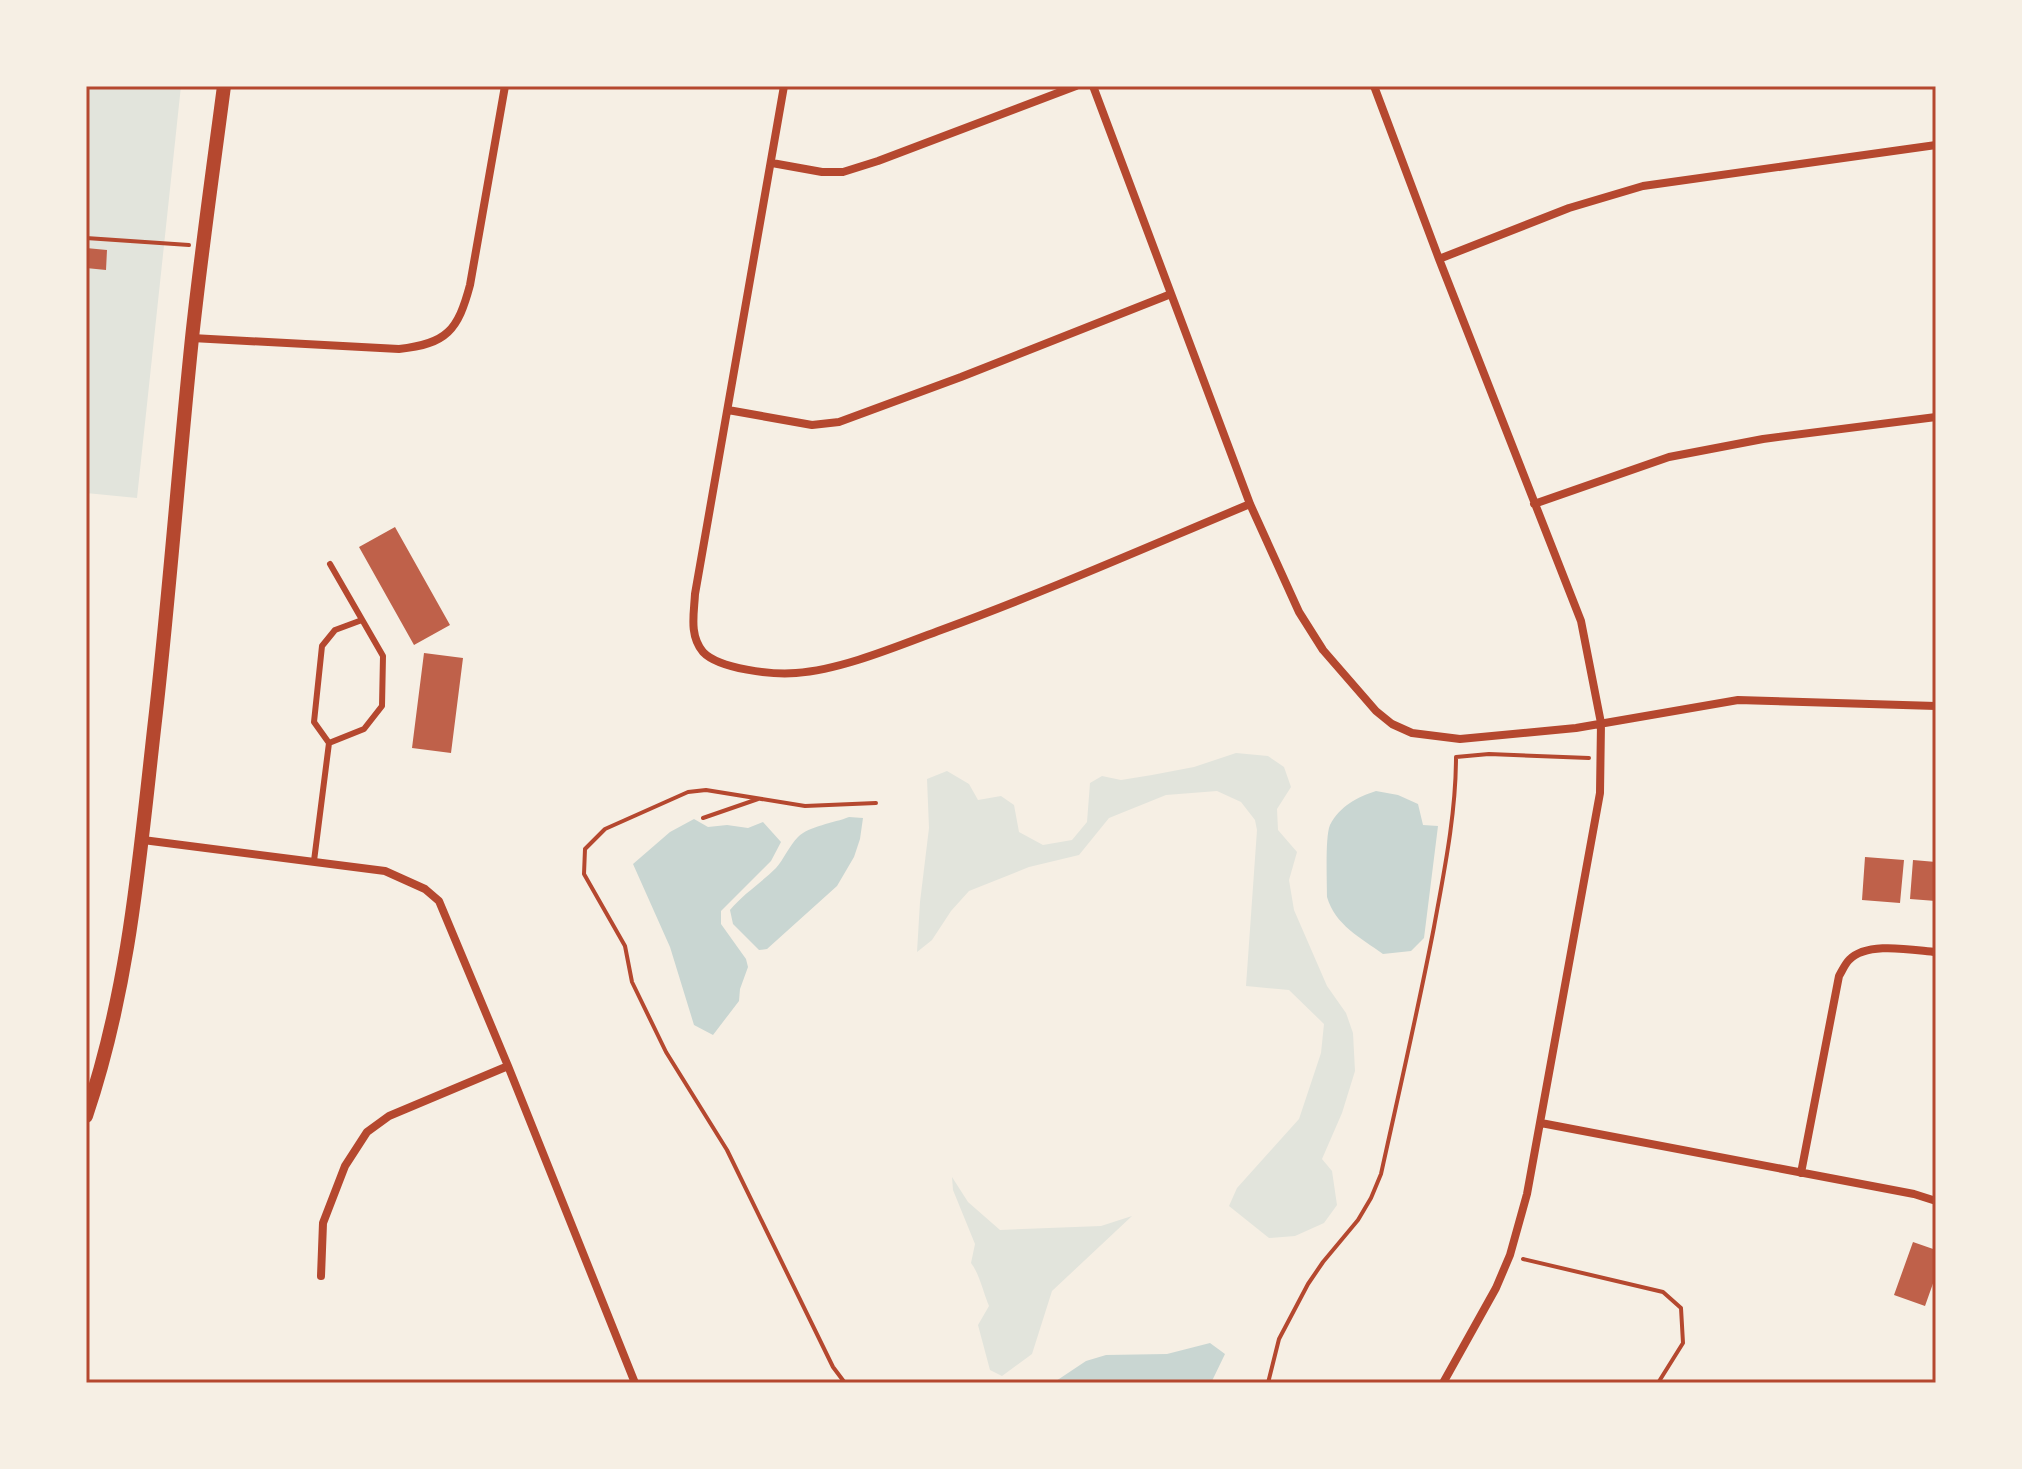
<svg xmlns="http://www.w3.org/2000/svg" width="2022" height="1469" font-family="Helvetica,sans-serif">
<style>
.green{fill:#e2e4dc}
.water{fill:#c9d6d2}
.building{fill:#bf614a}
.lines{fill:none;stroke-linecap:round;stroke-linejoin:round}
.path{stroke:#b5482f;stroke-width:4}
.service{stroke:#b5482f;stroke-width:6}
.minor{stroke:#b5482f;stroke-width:8}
.tertiary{stroke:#b5482f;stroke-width:14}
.neatline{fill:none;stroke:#b5482f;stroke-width:3}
</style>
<rect width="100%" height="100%" fill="#f6efe4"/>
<path class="green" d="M86,86H181L137,498L86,493Z
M1236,753L1268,756L1284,767L1291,787L1277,809L1278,830L1297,852L1289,880L1294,910L1327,986L1346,1013L1353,1033L1355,1071L1342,1113L1322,1159L1332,1171L1337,1205L1324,1223L1295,1236L1269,1238L1229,1206L1237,1188L1299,1119L1321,1053L1324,1024L1289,990L1246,986L1257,830L1255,820L1241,802L1217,791L1166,795L1109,818L1079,855L1029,867L969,891L951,911L932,940L917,952L920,902L929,828L927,779L947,771L969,784L978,800L1001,796L1014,805L1019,832L1043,845L1072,840L1087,822L1090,783L1102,776L1121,780L1152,775L1194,767Z
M952,1177L968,1202L1000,1230L1101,1226L1132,1216L1052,1291L1032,1354L1002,1376L990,1370L978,1325L989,1306C983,1292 980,1275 971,1263L975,1244L953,1190Z"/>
<path class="water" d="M1376,791L1398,795L1418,804L1423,825L1438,826L1424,938L1411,951L1383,954C1361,938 1335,925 1327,897C1327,882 1325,836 1330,825C1340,806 1357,797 1376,791Z
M849,817L863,818L860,839L854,857L837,886L767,949L759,950L733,924L730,910C743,894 761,883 776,868C784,859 789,846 798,837C809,826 834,823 849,817Z
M694,819L708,827L727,825L748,828L763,822L781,842L771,861L721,911V924L746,959L748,967L740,989L739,1001L713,1035L694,1025L670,947L633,864L670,832Z
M1210,1343L1225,1354L1211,1383H1053L1086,1361L1106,1355L1167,1354Z"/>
<path class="building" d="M86,248L107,250L106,270L86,268Z
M395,527L450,625L414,645L359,547Z
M424,653L463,658L451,753L412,748Z
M1865,857L1904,860L1900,903L1862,900Z
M1913,860L1936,862V901L1910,899Z
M1913,1242L1936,1250L1933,1262L1936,1263V1275L1925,1306L1894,1295Z"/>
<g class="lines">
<path class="path" d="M86,238L189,245
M703,818L758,799
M1523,1259L1663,1292L1681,1308L1683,1343L1658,1383
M845,1383L833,1367L727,1150L666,1052L632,982L625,946L584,874L585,849L605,829L688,792L706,790L805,806L876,803
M1268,1383L1279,1339L1308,1284L1323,1262L1358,1220L1371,1198L1381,1174C1399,1092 1418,1010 1434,927C1444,872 1456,814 1456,757L1489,754L1589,758"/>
<path class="service" d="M329,743L314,722L322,646L335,630L362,620
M314,861L329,743L364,729L382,706L383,656L330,564"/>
<path class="minor" d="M784,86L695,594C694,614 689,635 703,652C719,669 773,675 796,673C841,670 898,646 941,630C1045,592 1147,547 1250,504
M1093,86L1250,504L1299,612L1323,650L1376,711L1392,724L1412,733L1460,739L1576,728L1738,700L1936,706
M1374,86L1439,259L1581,621L1601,723L1600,793L1527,1194L1510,1255L1496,1288L1443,1383
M772,163L822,172H843L878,161L1076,86
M1439,259L1569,208L1643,186L1936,145
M192,338L399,349C447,344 458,330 470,285L505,86
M728,410L812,425L839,422L961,377L1171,294
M1534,504L1669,457L1763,439L1936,417
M143,840L385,871L425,889L439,901L508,1066L635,1383
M1541,1123L1914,1194L1936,1201
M1801,1173L1839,976C1842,971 1845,964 1849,960C1867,941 1912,950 1936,952
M321,1276L323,1223L345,1166L367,1132L389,1116L508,1066"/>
<path class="tertiary" d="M86,1116C131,983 140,850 156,712C170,587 179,463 192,338C201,254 213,170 224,86"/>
</g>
<rect width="2022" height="1469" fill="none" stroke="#f6efe4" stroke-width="176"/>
<rect x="88" y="88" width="1846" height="1293" class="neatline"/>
</svg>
